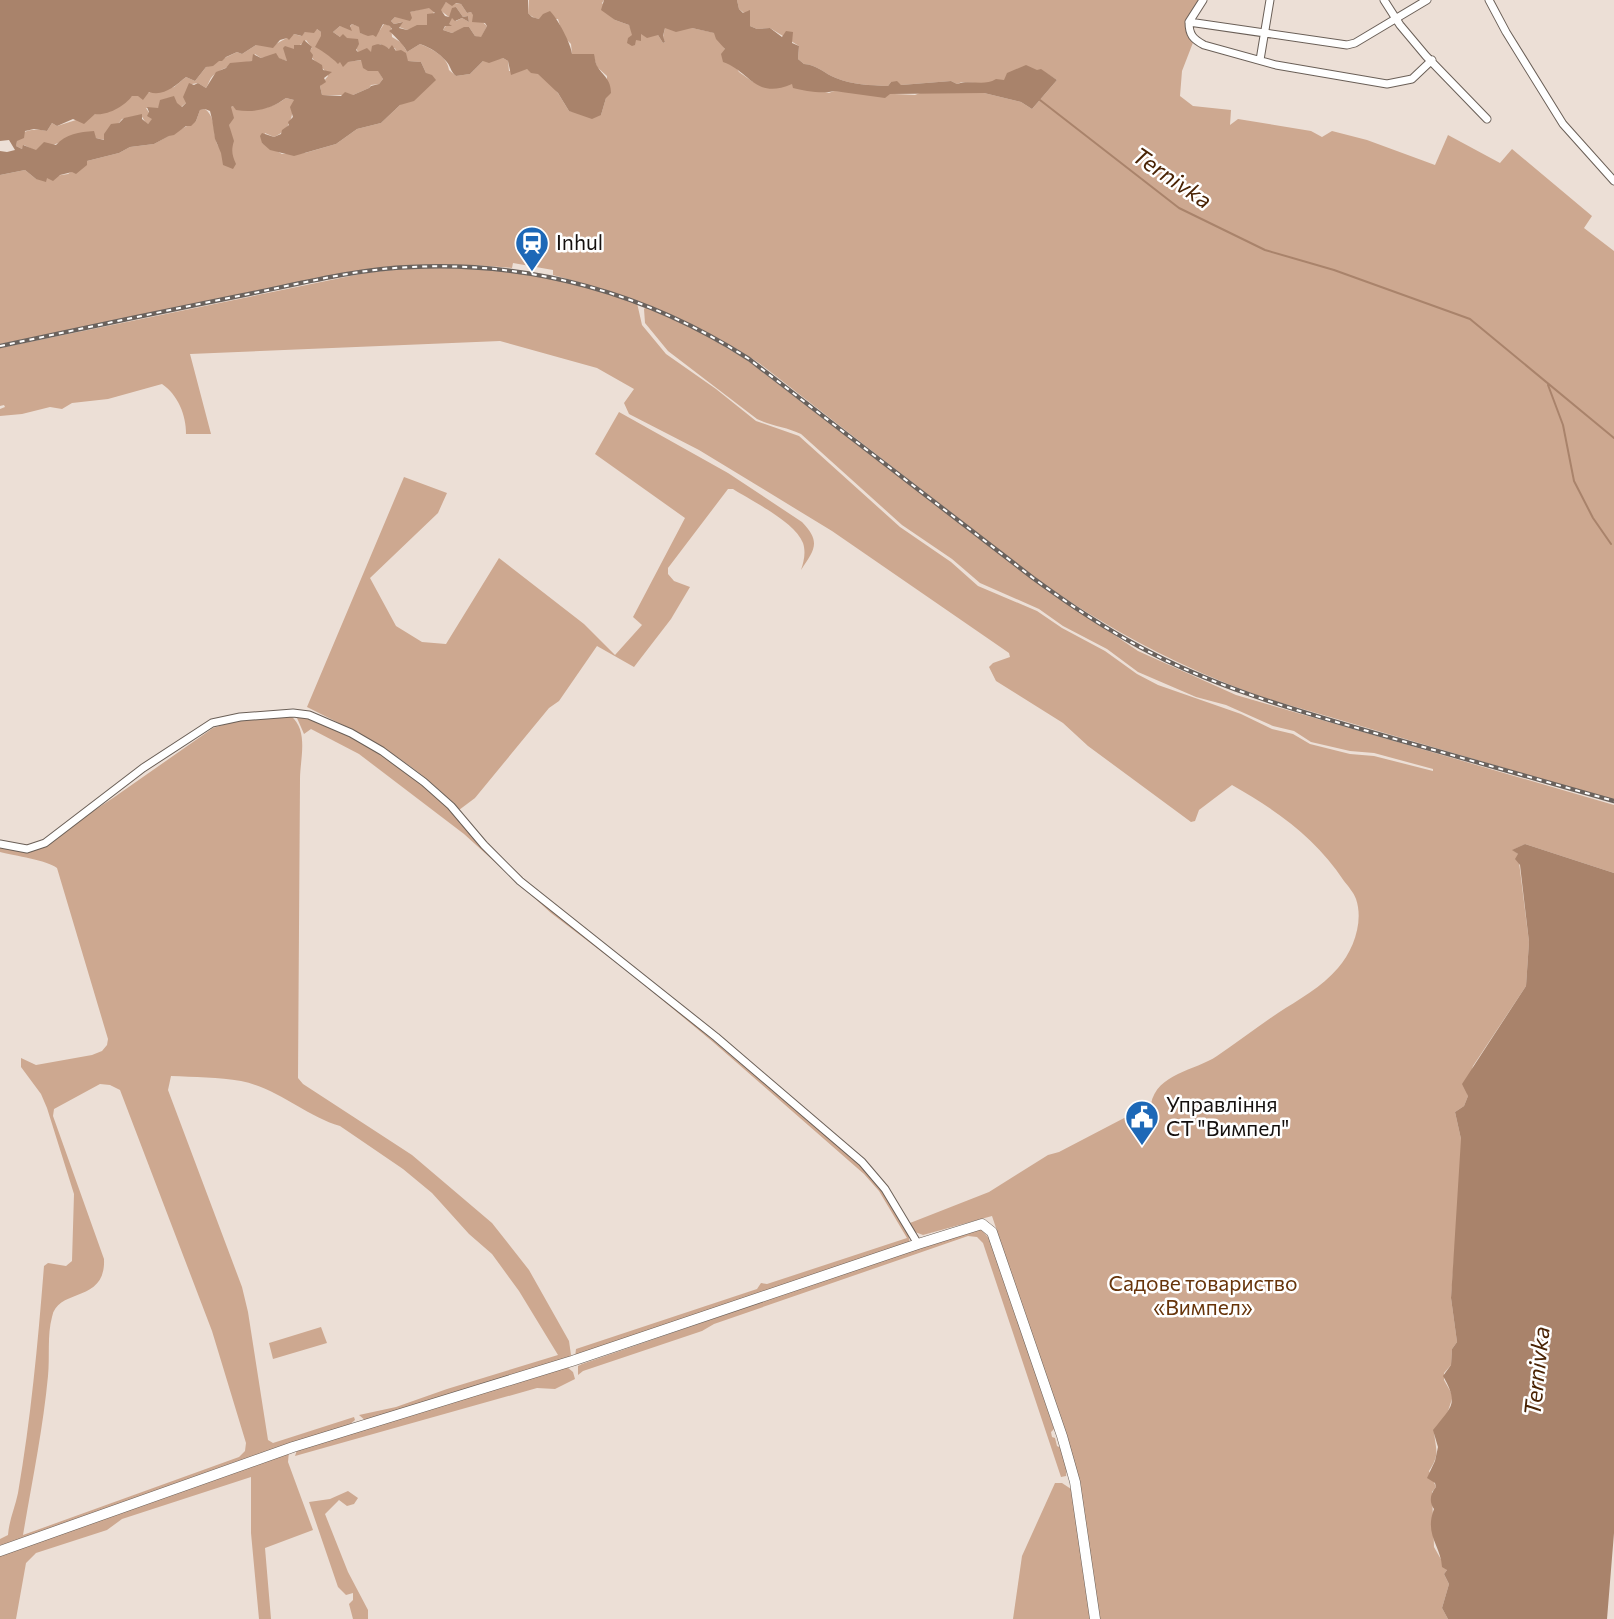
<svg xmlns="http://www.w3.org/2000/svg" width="1614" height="1619" font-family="Commissioner,sans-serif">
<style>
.green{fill:#cda890;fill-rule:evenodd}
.water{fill:#a9836b;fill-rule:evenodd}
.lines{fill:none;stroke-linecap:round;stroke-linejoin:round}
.stream{stroke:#a9836b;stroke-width:2}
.street-casing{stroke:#6a5f57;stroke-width:9}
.secondary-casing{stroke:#6a5f57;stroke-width:11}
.street{stroke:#fff;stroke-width:7}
.secondary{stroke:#fff;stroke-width:10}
.rail-casing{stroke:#6a625d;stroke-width:4.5}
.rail{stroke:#fff;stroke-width:2;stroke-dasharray:5;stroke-linecap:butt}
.labels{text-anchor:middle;stroke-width:5;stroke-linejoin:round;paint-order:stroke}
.poi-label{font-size:21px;fill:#15100e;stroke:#fff;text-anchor:start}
.park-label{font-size:21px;fill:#67340a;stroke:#fff}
.water-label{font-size:23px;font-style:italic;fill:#4a2304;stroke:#fff}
</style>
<rect width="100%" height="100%" fill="#ecdfd6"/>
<path class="green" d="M529,0H604L602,3L615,20L629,25L636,40L641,34L658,35L663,43L665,42L663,37L665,28H692L715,33L739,72L753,82L792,84L829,93L834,91L915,95L920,93H984L1021,102L1032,109L1057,80L1046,73L988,84L962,82L957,84L951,81L901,85L891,82L888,86C870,85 852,85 836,78C825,74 816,64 804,64L798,59L799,46L770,28L757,29L750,26L749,11L744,13L739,9L737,0H1203L1190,22L1194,40L1182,71L1180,96L1193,106L1231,110L1230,125L1238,119L1311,131L1322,137L1332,131L1367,140L1435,165L1448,135L1500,163L1512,149L1592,216L1584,228L1614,251V800L1265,698C1178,667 1109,630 1034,577L759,363C690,318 631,297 553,275V270L513,263L512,268C462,263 415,264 365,270L0,344V175L25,170L36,179L68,174L87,161L119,153L130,147L154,144L196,121L200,110L205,109C222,122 205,148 232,156L229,125L231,107L233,106C254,110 269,111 286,98L294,100C292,116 292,129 274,137L265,133L262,143L282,154L305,153L336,144L357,129L381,123L400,105L426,73L421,62L408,61L396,51L395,48L389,49L380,44L371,52H358L352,40L340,37L333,32L340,26L350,27L352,24L360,27V33L365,34L380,30L384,24L391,26L392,37L402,43L407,52L420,44C432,49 447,56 449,70L456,76L470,74L483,61L503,58L508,61L509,71C514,71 521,69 526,69C546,70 560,96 569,111L601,115L606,98L607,76L597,67L593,54H572L571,44L563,36L558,19C547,19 536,22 528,13Z
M446,2L461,4L467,13L471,12L487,26L481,38L475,36L469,27L452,33L443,30L451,18H454L456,21L462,18L469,22L468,16L463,17L456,7L449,17L440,10Z
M429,7L435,10L427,25L407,30L399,27L402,22L394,24L391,21L395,17L410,16V12Z
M317,29L321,32L323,50C336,62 345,63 362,60L373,70H378L383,79L379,84L371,85L369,88L353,95H322L320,86L328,76C324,66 312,63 309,51L312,48L306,40L294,50L286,47L287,61L271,56L261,58L255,54L252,61C239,64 221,66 211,78C209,81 208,85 206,88L198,83L192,84L186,94V103L181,107L168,98L164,100L158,108H146L153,119L147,125L141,115L122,119L105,140L96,138L89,132C70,136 55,146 36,151L24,145L22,149L16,146C17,129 33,128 47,131L52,123L57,126L95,114L132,96L174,87L186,77L195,81L206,67L237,52L242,54L256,45H274L294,34L301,36L305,32Z
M450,267C515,269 576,282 637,303L642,325L666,354L716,389L756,421L799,436L900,527L951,562L978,586L1037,611L1062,628L1105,651L1137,674L1158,685L1241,714L1272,729L1293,734L1310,744L1350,754L1374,756L1433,771V769L1374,753L1350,751L1311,742L1294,731L1273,726L1226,705L1196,697L1138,672L1107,649L1063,626L1039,609L980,583L952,559L902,525L801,434C787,427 771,426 757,419L668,351L645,323L644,309L646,307L694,328L747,360L1032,579L1138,651L1236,695L1614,805V873L1525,844L1513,850L1518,854L1529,942L1526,986L1473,1066L1466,1088L1468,1096L1464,1106L1455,1112L1461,1139V1169L1451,1298L1457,1342L1452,1349L1451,1365L1444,1373V1380L1453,1396L1447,1414L1434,1430C1435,1449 1441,1453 1429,1471L1436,1487L1432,1492L1434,1547L1447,1570L1444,1574L1449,1584L1442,1608L1448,1619H1099L1065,1434L992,1216L923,1235L915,1232L910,1223L989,1192L1048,1155L1059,1152L1151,1104C1157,1073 1195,1071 1217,1056C1238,1042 1257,1027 1278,1013C1298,1000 1322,987 1338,968C1353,951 1364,922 1356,899C1354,893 1348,886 1344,881C1316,838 1276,810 1232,785L1199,810L1195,821L1191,822L1088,746L1063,723L996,681L989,667L993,663L1010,657L1009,653L832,531L699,450L629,414L624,403L634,389L597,368L500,341L190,354L211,434H186C186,415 178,395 162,384L108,399L72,403L62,409L50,407L22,414L0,416V409L5,407L4,405L0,406V348L365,273L410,268Z
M619,412L728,473L802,522C821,542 815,549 801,570C804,561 806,552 803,543C795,522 752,501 733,489H728L668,568V574L674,581L690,587L671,619L634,667L597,646L559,701L549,708L475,798L459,810C417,763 362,734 307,707L404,477L447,493L438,513L370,578L396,626L422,642L446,644L499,558L584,624L615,655L642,625L633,617L685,518L595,454Z
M304,715C358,738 398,762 442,801C457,814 469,831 482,846L860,1164C877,1183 907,1217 910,1243L575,1357L576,1349L757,1289L761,1283L767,1284L907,1238L879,1191L864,1174L713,1042L631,974L551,913L464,834L359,754L311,729L304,734L297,718Z
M291,716C309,731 300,759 300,779L298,1078L303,1084L412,1155L492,1223L529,1270L569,1341L571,1355L569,1358L366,1421L359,1415L396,1407L447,1389L558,1355L519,1291L492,1254L469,1234L432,1193L403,1169L340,1126C306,1116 277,1088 241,1081C219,1077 194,1077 171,1076L168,1090L242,1287L248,1312L268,1440L273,1443L354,1417L355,1420L348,1426L0,1548V1539L8,1535C9,1520 15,1508 18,1493C31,1418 38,1342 44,1266L48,1263L66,1266L72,1261L74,1194L47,1108L41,1094L21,1067V1058L36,1065L92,1055L102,1051L107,1045L108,1039L57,868C47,860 15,856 0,852V847L28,851L47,845L87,815L113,798L213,728L239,720ZM100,1084L110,1085L120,1090L212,1331L246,1443L245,1451L239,1457L23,1535C32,1482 43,1429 48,1376C50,1357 47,1335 52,1317C58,1287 106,1304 104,1259L53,1116L54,1109Z
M974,1229L982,1230L992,1242L1054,1429L1051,1432L1052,1437L1055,1438L1057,1446L1061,1448L1067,1467L1066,1476L1061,1477L983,1243L977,1237L968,1236L714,1324L702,1331L583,1371L578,1375V1366L582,1364Z
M321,1327L327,1343L273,1359L269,1343Z
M567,1367L573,1372L575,1379L555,1389L537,1388L295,1456L297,1450Z
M289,1451L288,1462L313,1530L265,1548L271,1619H259L251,1533V1477L122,1519L107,1530L36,1553L26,1563L16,1619H0V1553Z
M1055,1483H1062L1071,1489L1091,1619H1013L1022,1556Z
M348,1491L358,1498L354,1504L347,1506L339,1500L325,1514L348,1572L368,1610V1619H353L349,1604L353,1600V1593L346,1595L338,1587L309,1502L330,1499Z"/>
<path class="water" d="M0,0H528V13L532,17L539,19L543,14L550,11C558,19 571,44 572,54H594C595,58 595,62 597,66C603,76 611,79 611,93L606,98L601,115L592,119L569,111L558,93L538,74L531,73L527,69L511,75L508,61L503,58L489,63L483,61L470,74L456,76C450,71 451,66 446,61C439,53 431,48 420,44L407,52C405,46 393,34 389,31L392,29L390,26L383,24L376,37L373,35L368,36L360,33L359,27L352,24L350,26L352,31L340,26L333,32L340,37L343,34L347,38L358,39L359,44L356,50L358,52L367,48L371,52L372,46C378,43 384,44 389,49L392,45L396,51L401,50L406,53L408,61L421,62L426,73L432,75L436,80L414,101L400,105L381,123L357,129L336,144L294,156L270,150L262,143L260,136L262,133L274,137L281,134L282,130L289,125L288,122L293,117L290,107L294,100L286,98C271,109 255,113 236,110L233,106L231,107L234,118L229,125L234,141C231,150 232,155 236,164L233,169L223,165L221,153L215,139L212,119L210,111L205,109L200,110L196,121L191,126H186L174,135L169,136L154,144L130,147L119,153L87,161V165L76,174L72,172L60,175L53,181L47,178L46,182L36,179L25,170L0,175V151L7,152L15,150L9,140L0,141ZM446,2L452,6L456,3L461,4L467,13L471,12L473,15L472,22L485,23L487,26L481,37L475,36L469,27H464L452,33L443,30L445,26H452L449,24L452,18L455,21L462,18L469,22L468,16L463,17L456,7L452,8L449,17L445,16L441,10ZM429,8L435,13L427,14V25H417L407,30L399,28L403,22L394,24L391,21L395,17L410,21L412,18L410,12ZM317,29L321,32V36L315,47C320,49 335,60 338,64L340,62L343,67L348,62L361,60L363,68L368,71H378L383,79L379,84L371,86L369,88L353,95L345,92L341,96L322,95L320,86L326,82L324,78L332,72L323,70L322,65L312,59L313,55L310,51L312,47L304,40L301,45H294V49L285,46L283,48L287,61L279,58L276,53L261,58L253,54L252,61L230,63L226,68L216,72L206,88L198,83L194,85L189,83L183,97L186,103L182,107L177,103L174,96L160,100L158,108L147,107L149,112L147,116L152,119L148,124L142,119V114L124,118L119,123L111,124L104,134V140L96,138L94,131C79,132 66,134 56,145L44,142L36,150L23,145L22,149L16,146L17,141L24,138L25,131L34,129L47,131L52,123L57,126L73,119L84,124L95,114C107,116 125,106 132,96H138L143,100L149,92C163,97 175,86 186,77L195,81L206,67L213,66L219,61H222L226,57L237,52L242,54L256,45L273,48L280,40L287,38L289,40L294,34L302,36L305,32L314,33Z
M604,0H737L739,9L743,13L750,10V26L757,29L770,28L782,37L786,31L793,32L792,43L799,46L798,59L804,64C816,64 825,74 836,78C852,85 870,85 888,86L891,82L897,81L901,85L951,81L957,84C970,79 983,87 996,79L1004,80L1007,73L1026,65L1037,70L1041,69L1057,80L1032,109L1021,102L984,93L890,94L885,98L834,91C824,94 804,91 793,88L792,84C755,100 751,72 723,62L721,54L725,49L716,39L714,33L692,28L676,32L665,28L663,36L665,42L663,43L658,35L647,38L641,34V41L636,40L635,45L632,46L627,43L628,38L632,35L629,25L615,20L601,10Z
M1525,844L1614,873V1533L1607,1619H1448L1442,1608L1449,1584L1444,1574L1447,1570L1442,1567C1441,1546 1424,1535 1434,1509C1429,1502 1430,1494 1436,1487L1435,1483L1427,1478L1435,1461L1438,1447L1433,1430C1452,1406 1459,1404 1443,1376L1451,1365L1452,1349L1457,1342L1451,1298L1461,1139L1455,1112L1464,1106L1468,1096L1462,1084L1526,986L1529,942L1520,865L1515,859L1518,854L1512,850Z"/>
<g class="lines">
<path class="stream" d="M1040,100L1179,208L1265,250L1334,270L1470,319L1614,438
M1548,385L1563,425L1574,481L1593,518L1611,544"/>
<g class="street-casing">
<path id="street" d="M1384,0L1400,25L1426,56L1487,119
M1489,0L1506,32L1563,124L1614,181
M1189,22C1189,35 1193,39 1204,45L1276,65L1387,84L1412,79L1432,60
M1189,22L1347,45L1355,43L1427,0
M1189,22L1203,0
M1260,60L1270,0
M0,844L27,849L45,843L143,768L212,723L240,717L293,713L309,715L351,733L382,751L424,782L451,806L484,845L520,881L716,1037L862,1162L885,1189L918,1244"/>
</g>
<g class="secondary-casing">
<path id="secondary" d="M0,1551L293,1447L572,1361L918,1244L982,1224L992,1232L1062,1436L1075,1482L1095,1619"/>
</g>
<use href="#street" class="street"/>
<use href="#secondary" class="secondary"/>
<g class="rail-casing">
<path id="rail" d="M0,346C80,329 159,312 239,296C295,285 354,269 411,267C532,261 648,294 749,359L1033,578C1067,603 1103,627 1140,647C1210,685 1288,708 1364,730C1447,754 1530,777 1614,801"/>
</g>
<use href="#rail" class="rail"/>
</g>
<defs>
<g id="station-pin" transform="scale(1.75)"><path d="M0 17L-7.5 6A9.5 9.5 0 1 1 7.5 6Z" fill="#1d68b7" stroke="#fff"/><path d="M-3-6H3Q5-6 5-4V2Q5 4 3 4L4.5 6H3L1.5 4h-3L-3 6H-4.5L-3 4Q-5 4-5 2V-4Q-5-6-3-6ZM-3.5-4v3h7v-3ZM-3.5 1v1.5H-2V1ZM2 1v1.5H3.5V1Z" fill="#fff"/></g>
<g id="civic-pin" transform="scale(1.75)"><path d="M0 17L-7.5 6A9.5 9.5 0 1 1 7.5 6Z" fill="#1d68b7" stroke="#fff"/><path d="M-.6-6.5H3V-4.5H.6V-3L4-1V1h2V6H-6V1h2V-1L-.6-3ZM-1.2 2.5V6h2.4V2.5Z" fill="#fff"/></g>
</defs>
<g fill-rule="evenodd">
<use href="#station-pin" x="532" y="243"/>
<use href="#civic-pin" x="1142" y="1117"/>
</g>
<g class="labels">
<g class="poi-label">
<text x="556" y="250">Inhul</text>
<text x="1166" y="1112">Управління<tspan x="1166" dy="24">СТ "Вимпел"</tspan></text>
</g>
<g class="park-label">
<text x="1203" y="1291">Садове товариство<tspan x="1203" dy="24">«Вимпел»</tspan></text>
</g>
<g class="water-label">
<text transform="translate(1172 178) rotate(34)" y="8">Ternivka</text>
<text transform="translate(1537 1371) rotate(-84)" y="8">Ternivka</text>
</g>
</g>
</svg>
